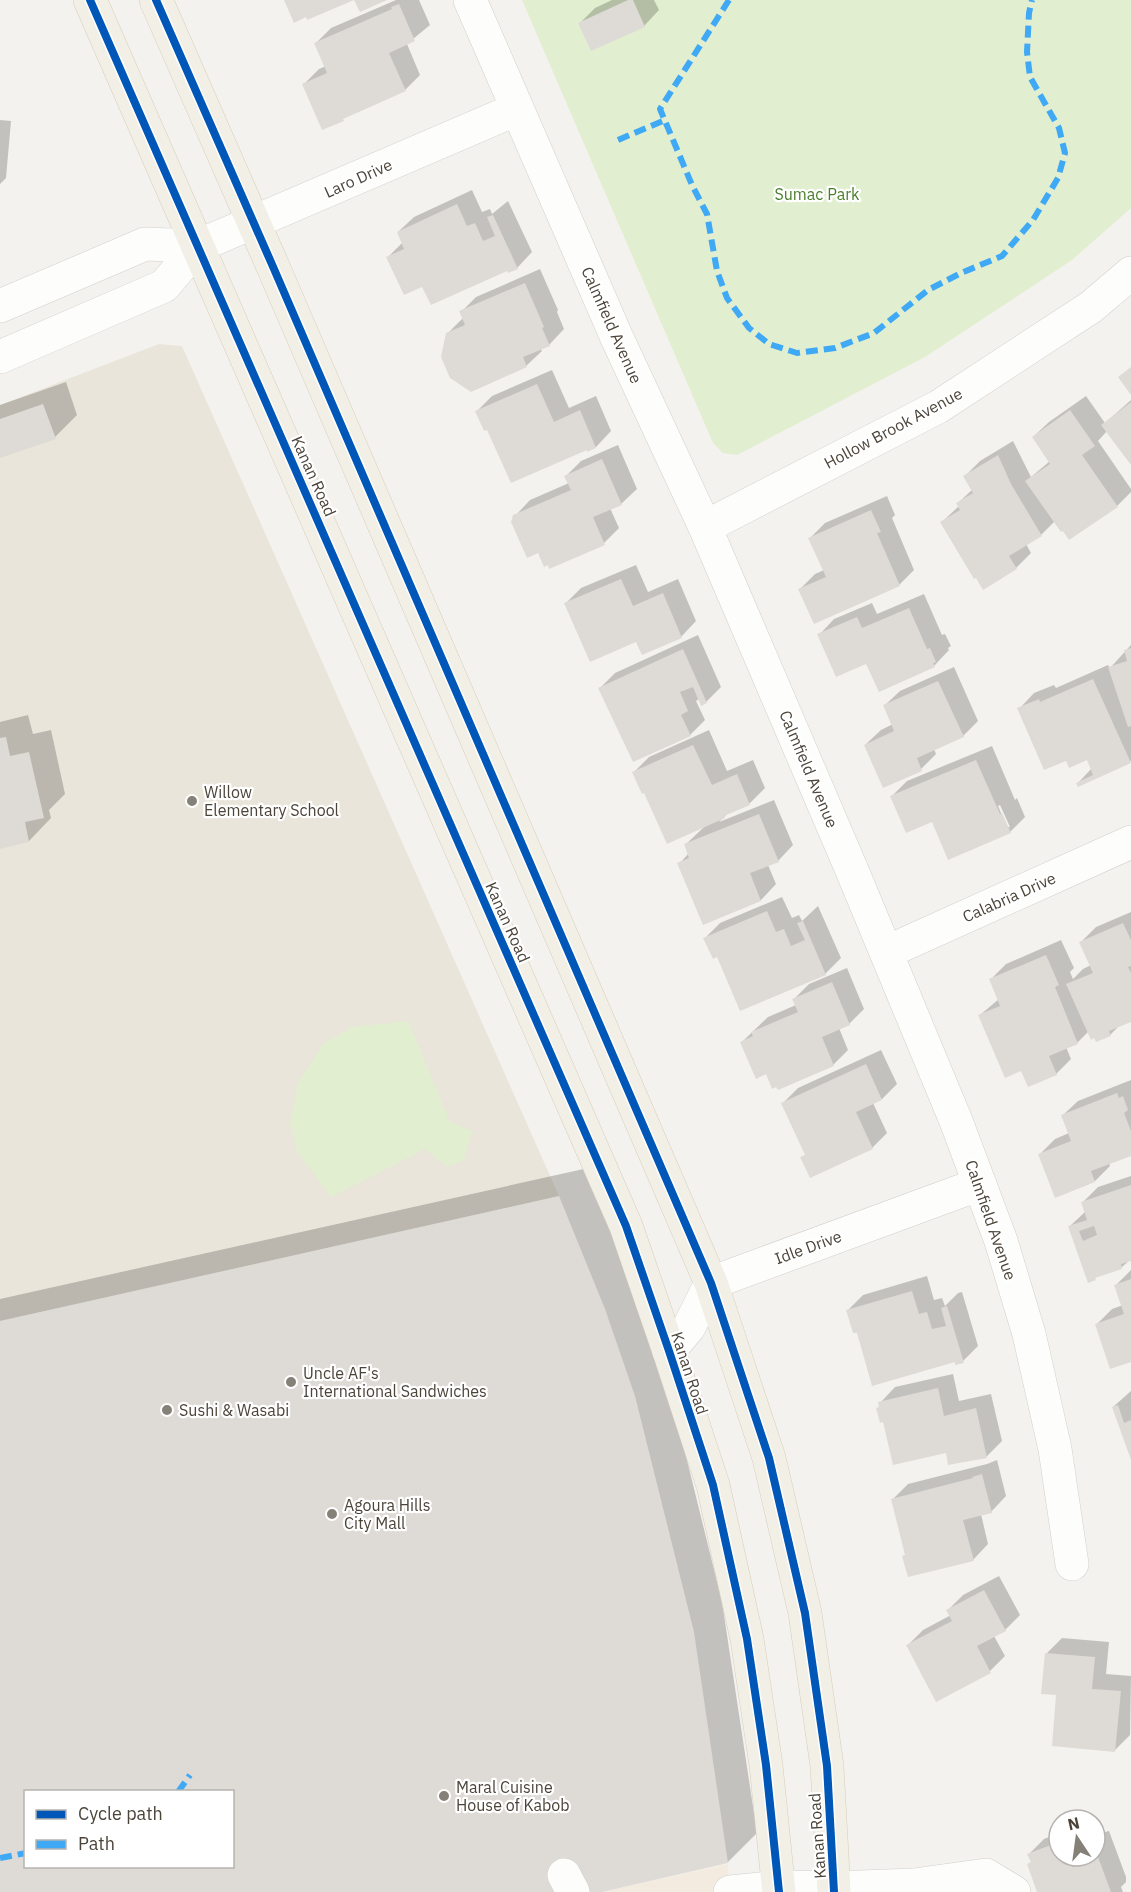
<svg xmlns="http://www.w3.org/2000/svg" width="1131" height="1892" font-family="'IBM Plex Sans',sans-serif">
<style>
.commercial{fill:#f3ebdf}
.education{fill:#eae5da}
.green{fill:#e1eecf}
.shadow{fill:#0003;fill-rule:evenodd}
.building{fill:#dedbd6;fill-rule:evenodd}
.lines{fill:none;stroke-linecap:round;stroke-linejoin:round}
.minor-casing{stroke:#d2d0cb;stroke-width:34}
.major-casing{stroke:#d6cebb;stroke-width:34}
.minor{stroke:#fdfdfc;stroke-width:33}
.major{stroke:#f2efe6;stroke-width:33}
.quiet{stroke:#3fa9f5;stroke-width:6;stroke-dasharray:12 6;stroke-linecap:butt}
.cycleway-casing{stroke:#fff;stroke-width:11}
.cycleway{stroke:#0057b8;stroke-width:8}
.poi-dot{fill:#868178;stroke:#fff;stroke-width:2}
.labels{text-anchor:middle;stroke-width:4.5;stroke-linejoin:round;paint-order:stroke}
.street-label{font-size:16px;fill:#4b4439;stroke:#fff}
.park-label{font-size:16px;fill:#4a7f2a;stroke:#fff}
.poi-label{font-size:16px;fill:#4b4439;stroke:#fff;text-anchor:start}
</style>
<rect width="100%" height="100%" fill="#f4f2ee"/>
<path class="commercial" d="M728,1864L730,1892H602Z"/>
<path class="education" d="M159,344L182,346L559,1196L0,1321V405Z"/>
<path class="green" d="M522,0H1131V208L1072,260L925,357L737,455L723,453L713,443Z
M408,1021L450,1122L472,1131L464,1160L448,1167L425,1149L331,1197L297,1151L290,1122L298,1084L322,1045L352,1027Z"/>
<path class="shadow" d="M396,0H419L430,25L407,44L420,75L405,90L347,115L343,119L304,84L319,69L326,66L316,43L331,28Z
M612,0H654L659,10L644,26L580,23L595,8Z
M0,120L11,121L6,178L0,184Z
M472,190L482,212L490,209L492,214L508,201L532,252L517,268L423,285L388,257L403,242L398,232L414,217Z
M540,269L558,310L557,312L564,329L549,345L540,348L542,351L526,366L447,334L463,318L461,312L476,297Z
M552,370L569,408L596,396L611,431L596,447L588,450L488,428L477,411L492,396Z
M66,382L77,415L55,437L0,456V405Z
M1086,396L1105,423L1131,400V462L1107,431L1098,441L1131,489V492L1117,506L1069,538L1055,521L1041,535L1026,544L1031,553L1016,568L942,522L960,505L958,503L973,489L965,476L980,461L1013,441L1031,477L1050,461L1033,437L1049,422Z
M618,445L637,489L621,504L610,508L619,528L604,543L538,551L515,516L530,500L569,483L566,476L581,461Z
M887,496L895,515L892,518L914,570L899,585L800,589L815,574L824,570L810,538L825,523Z
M636,565L648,592L678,579L696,621L681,637L637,640L566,603L581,588Z
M924,594L942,635L945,634L951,646L948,648L949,650L934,666L879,690L867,662L819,635L834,619L872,603L877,614Z
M698,635L721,687L706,702L700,698L696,701L705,720L690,735L600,688L615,673Z
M1131,645V761L1078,785V783L1092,768L1088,758L1067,759L1019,709L1034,693L1054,685L1056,688L1108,665L1110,668Z
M954,667L978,721L963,736L934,749L936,754L921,769L865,745L881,730L893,724L884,706L900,691Z
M28,715L33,734L51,730L65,794L49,810L51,818L29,841L0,847V722Z
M709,730L727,771L753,760L765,788L750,803L729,812L719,822L774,800L793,845L778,861L768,865L776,884L761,900L704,923L679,864L689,853L685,845L704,827L645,791L634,772L649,757Z
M992,746L1015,800L1017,798L1025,817L1010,832L932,820L891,797L907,781ZM1000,805L1010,827H1007L998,806Z
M782,897L792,918L799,915L802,921L818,906L841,958L825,974L741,1009L718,955L705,938L720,923Z
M1131,912V1020L1120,1025L1110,1035L1089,1031L1078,1042L1066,1047L1071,1059L1056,1074L1022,1069L980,1015L999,999L991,979L1006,964L1061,940L1074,968L1070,972L1073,979L1083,969L1091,965L1081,942L1096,927Z
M847,968L864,1009L849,1024L839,1028L848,1050L833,1065L767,1073L742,1042L768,1017L796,1005L794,999L809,984Z
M881,1050L897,1084L882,1099L873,1103L887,1133L872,1148L802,1158L806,1154L783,1103L798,1088Z
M1131,1080V1155L1109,1163L1110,1166L1095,1181L1040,1154L1055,1139L1069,1133L1062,1116L1078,1101Z
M588,1168L664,1367L722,1602L757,1833L728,1862L596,1892H0V1299ZM26,1792H232V1866H26Z
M1131,1176V1259L1122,1267L1099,1275L1095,1278L1070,1226L1086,1211L1083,1202L1098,1187Z
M1131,1270V1360L1097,1324L1112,1309L1123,1305L1116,1285Z
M927,1276L934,1300L942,1298L945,1306L958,1293L962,1292L978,1346L963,1361H956L848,1310L863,1295Z
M953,1374L959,1401L991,1394L1002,1441L987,1456L979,1458L947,1451L881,1406L880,1403L895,1387Z
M1131,1391V1456L1113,1407Z
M997,1460L1006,1496L991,1512L981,1514L988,1544L973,1560L904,1556L906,1554L893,1499L908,1484L987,1464Z
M999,1576L1020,1615L1005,1630L994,1636L1005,1656L990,1671L936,1700L908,1645L923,1630L951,1615L948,1610L963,1595Z
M1062,1638L1109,1642L1106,1674L1131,1676L1130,1735L1115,1750L1057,1693L1047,1653Z
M1098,1819L1105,1832L1109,1831L1126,1877V1882L1121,1887L1123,1892H1039L1029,1864L1032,1861L1029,1854L1044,1839L1059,1833V1856H1095V1820Z"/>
<path class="building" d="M284,0H354L307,20L306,17L294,23Z
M354,0H387L360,12Z
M628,0H633L645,27L591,51L578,23Z
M399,4L415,41L389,53L406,91L343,119L344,121L322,130L302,84L327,73L314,43L392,9L391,7Z
M457,204L467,226L475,223L483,241L495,236L487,217L493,215L518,269L508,273L507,271L431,305L422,287L404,295L386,257L404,249L397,232Z
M525,283L544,327L542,328L550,346L523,357L527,367L471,392L450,378L441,357L446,333L465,325L459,311Z
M1131,367V395L1118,377Z
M537,384L554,422L580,410L596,448L587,452V450L511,483L487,430L484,431L475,411Z
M1131,402V465L1101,425Z
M43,404L56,439L0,458V419Z
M1070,410L1095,446L1082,455L1118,507L1069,540L1063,531L1061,532L1025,481L1050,464L1032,437Z
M998,455L1011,484L1042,536L1009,556L1017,569L983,590L976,578L974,579L940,522L960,510L956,503L973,493L963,476Z
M602,459L622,505L593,517L605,545L549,569L548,565L544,567L538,553L527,558L511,522L513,515L571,490L564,476Z
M871,510L881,532L877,533L900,586L814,624L798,589L826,577L808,538Z
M621,579L633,606L663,593L682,638L642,655L636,642L590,662L564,603Z
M909,608L927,649L930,648L936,662L933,663L935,667L879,692L866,664L836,677L817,634L857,617L862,628Z
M1131,648V726L1128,727L1108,667L1127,661L1124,650Z
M683,649L707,703L701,706L693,687L680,692L688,711L681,715L691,736L633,762L598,688Z
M1093,679L1131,763L1078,787L1076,783L1093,775L1087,760L1069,768L1066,761L1044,770L1017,708L1039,699L1040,702Z
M938,681L964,737L917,758L922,771L883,788L864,745L894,731L883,705Z
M6,737L10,756L29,752L44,818L25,822L29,842L0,849V738Z
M693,745L712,785L737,774L750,805L724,816L725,818L667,844L644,793L642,794L632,772Z
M976,760L1000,814L1002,813L1011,833L948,860L932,822L906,833L890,796Z
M759,814L779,862L750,873L761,901L703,925L677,863L689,858L684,844Z
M767,911L776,932L784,929L791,946L805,940L797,923L803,921L826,975L740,1011L717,957L713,959L703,938Z
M1123,923L1131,940V966L1128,967L1131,973V1022L1109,1031L1111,1036L1096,1042L1094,1038L1091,1040L1066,984L1093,973L1079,942Z
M1046,955L1059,985L1055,987L1078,1044L1049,1056L1057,1075L1028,1087L1021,1071L1005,1078L978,1015L1000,1006L989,979Z
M832,982L850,1025L822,1037L834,1066L778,1090L776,1087L772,1089L766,1074L756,1079L740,1042L753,1036L751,1032L798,1012L792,999Z
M866,1064L882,1100L856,1112L873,1149L810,1178L800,1157L805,1155L781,1103Z
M1117,1093L1119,1098L1123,1096L1128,1110L1124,1113L1131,1131V1156L1091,1171L1095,1182L1055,1198L1038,1154L1071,1141L1061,1115Z
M1131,1185V1261L1121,1264L1122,1269L1095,1278L1096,1280L1088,1283L1068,1226L1087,1220L1081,1202ZM1094,1226L1097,1235L1083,1241L1079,1231Z
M559,1196L605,1309L635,1396L694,1632L728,1863L602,1892H0V1321ZM26,1792H232V1866H26Z
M1131,1279V1362L1110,1369L1095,1324L1124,1314L1114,1285Z
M912,1291L919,1314L927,1312L932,1329L946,1326L941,1308L947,1306L964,1363L955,1365V1362L872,1386L857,1333H853L846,1310Z
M938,1388L944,1416L976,1408L987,1458L948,1465L946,1453L893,1465L883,1422L880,1423L876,1408L879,1407L878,1402Z
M1118,1405L1124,1423L1131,1420V1460L1112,1407Z
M982,1474L992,1513L963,1520L974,1561L908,1577L902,1556L905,1555L891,1499L973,1478L972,1477Z
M984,1590L1006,1631L977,1646L991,1673L936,1702L906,1645L952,1621L946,1610Z
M1045,1653L1095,1657L1092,1689L1121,1691L1115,1752L1052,1746L1056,1695L1041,1694Z
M1059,1842V1856H1095V1849L1111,1892H1037L1027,1864L1031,1862L1027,1854Z"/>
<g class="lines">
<g class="minor-casing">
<path id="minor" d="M470,0L617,338L705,527L851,868L956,1121L1001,1241L1029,1334L1055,1449L1072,1564
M0,306L145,244L198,246L517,109
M0,357L164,286L198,246
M705,527L938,407L1091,307L1131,273
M887,952L1131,842
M669,1351L689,1327L711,1283L980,1184
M564,1875L573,1892
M730,1892L779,1887L834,1888L914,1885L986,1875L1014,1892"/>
</g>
<g class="major-casing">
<path id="major" d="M90,0L626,1226L669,1351L713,1485L747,1639L766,1765L779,1892
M156,0L274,269L711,1283L769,1458L805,1613L827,1766L834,1892"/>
</g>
<use href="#minor" class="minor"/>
<use href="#major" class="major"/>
<path class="quiet" d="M729,0L660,109L692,185L707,214L717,271L727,298L749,328L769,344L797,353L835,348L874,333L928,290L961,273L1002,256L1033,220L1058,178L1065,153L1059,128L1030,77L1027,52L1029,13L1032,0
M618,140L665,120
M178,1792L190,1775
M0,1858L26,1853"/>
<g class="cycleway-casing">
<path id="cycleway" d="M90,0L626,1226L669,1351L713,1485L747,1639L766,1765L779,1892
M156,0L274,269L711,1283L769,1458L805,1613L827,1766L834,1892"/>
</g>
<use href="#cycleway" class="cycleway"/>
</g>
<g class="poi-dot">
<circle cx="192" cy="801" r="6"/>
<circle cx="291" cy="1382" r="6"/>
<circle cx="167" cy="1410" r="6"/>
<circle cx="332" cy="1514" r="6"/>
<circle cx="444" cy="1796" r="6"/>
</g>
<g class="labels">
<g class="street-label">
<text transform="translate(358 178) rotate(-24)" y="6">Laro Drive</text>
<text transform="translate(612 325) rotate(66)" y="6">Calmfield Avenue</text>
<text transform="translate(893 428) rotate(-28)" y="6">Hollow Brook Avenue</text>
<text transform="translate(314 476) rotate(66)" y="6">Kanan Road</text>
<text transform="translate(809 769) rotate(67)" y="6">Calmfield Avenue</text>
<text transform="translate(1009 897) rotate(-24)" y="6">Calabria Drive</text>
<text transform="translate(508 922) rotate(66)" y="6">Kanan Road</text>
<text transform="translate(991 1220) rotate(71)" y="6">Calmfield Avenue</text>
<text transform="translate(808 1247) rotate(-20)" y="6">Idle Drive</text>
<text transform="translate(690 1373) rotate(72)" y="6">Kanan Road</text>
<text transform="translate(817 1836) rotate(-94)" y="6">Kanan Road</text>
</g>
<g class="park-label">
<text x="817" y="200">Sumac Park</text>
</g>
<g class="poi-label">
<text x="204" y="798">Willow<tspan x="204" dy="18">Elementary School</tspan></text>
<text x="303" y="1379">Uncle AF's<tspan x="303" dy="18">International Sandwiches</tspan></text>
<text x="179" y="1416">Sushi &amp; Wasabi</text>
<text x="344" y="1511">Agoura Hills<tspan x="344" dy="18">City Mall</tspan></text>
<text x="456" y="1793">Maral Cuisine<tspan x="456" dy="18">House of Kabob</tspan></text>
</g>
</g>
<rect x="24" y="1790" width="210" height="78" fill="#ffffff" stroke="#b7b4b0" stroke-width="1.5"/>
<rect x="36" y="1810" width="30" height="9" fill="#0057b8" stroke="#b7b4b0" stroke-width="1.5"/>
<text x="78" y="1820" font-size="18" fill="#4b4439">Cycle path</text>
<rect x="36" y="1840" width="30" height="9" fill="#3fa9f5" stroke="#b7b4b0" stroke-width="1.5"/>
<text x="78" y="1850" font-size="18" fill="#4b4439">Path</text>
<g transform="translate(1077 1838) rotate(347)"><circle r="28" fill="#ffffff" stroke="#b7b4b0" stroke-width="1.5"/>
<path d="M0-4.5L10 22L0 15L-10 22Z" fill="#868178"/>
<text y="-9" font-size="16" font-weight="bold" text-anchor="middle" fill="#4b4439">N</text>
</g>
</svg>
